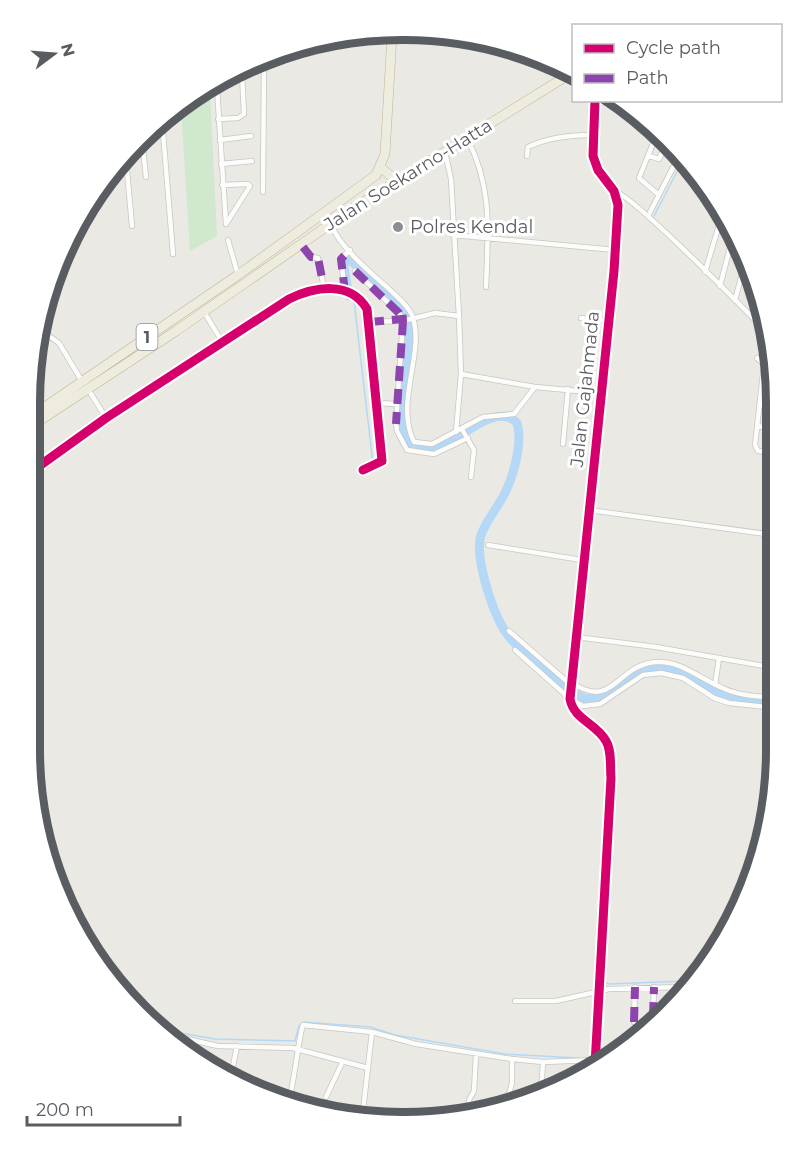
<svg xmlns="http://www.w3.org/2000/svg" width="806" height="1152" font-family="Montserrat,sans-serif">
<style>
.park{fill:#d0e8ce}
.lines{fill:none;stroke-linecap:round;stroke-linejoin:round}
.stream{stroke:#b5d8f7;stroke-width:1.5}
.river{stroke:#b5d8f7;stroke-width:9}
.street-casing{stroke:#c6c7c5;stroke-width:6}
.secondary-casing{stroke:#c7c8c7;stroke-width:8}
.highway-casing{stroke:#c1b590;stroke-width:10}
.street{stroke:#fcfcfb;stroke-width:4.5}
.secondary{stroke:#fcfcfb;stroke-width:7}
.highway{stroke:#eeecdf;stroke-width:9}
.quiet{stroke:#8e44ad;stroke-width:8;stroke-dasharray:15 8;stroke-linecap:butt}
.cycleway-casing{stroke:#fff;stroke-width:13}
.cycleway{stroke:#d6006c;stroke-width:9}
.poi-dot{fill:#8c8e8f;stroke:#fff;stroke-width:2}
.labels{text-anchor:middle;stroke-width:6;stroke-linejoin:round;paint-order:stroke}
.shield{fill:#fff;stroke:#8b8e91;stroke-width:1.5}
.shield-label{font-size:16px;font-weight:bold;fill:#595d62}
.street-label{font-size:18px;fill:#595d62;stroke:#fff}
.poi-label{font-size:18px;fill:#595d62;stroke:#fff;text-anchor:start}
.rim{fill:none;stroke:#595d62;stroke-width:8}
</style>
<rect width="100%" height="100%" fill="#eae9e3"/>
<path class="park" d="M210,92L217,236L190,251L181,109Z"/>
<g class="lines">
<path class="stream" d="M654,216L684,158
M334,291L349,296L354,301L373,464
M605,950L611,870
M603,982L609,984L686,981
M157,1029L215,1039L295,1041L299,1026L304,1022L370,1027L395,1035L505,1054L579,1058"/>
<path class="river" d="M349,296L343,261L347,257C362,272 398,297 406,316C421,350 382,419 412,448C424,448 434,449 445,444C464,436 497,402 517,423C523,442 514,473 506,491C499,506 487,519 481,535C474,556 492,609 503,628C513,646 567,692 586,699C613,699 626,672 652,668C683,662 705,691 733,699C747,703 761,700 775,703"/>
<g class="street-casing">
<path id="street" d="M217,88L226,224
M218,119L238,118L244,114L242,73
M162,120L173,254
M656,136L639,178L659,195
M467,138C493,188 488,232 486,287
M220,140L251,136
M142,141L146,177
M445,152L451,179L459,316L461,374L456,432
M527,156L528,147C547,138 571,135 592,135
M649,156L659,159L666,143
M126,160L132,226
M221,164L252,161
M222,185L248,184L250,186L226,224
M614,191C632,194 745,310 766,331
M263,192L264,61
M648,216L680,154
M332,227C343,250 369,271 388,288C396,296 408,305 412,315C426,352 394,401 414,442L432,444L483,417L514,414L535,387L601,393
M453,235L615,250
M228,240L238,275
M303,247L311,257L318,258L324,288
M355,271L399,313L403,321L396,422L397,431L407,450L434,454L468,438
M705,272L722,215
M720,286L734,232
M345,292L341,259L350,250
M735,300L745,263
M204,312L223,343
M581,318L608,321
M369,322L403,321L435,313L459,316
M38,328L59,343L83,383
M757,358L772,372
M764,365L755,445L758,451L773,453
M461,374L535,387
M88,389L106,418
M375,403L397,404
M759,405L773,406
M757,426L773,428
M462,429L474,450L471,477
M563,444L568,389
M35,469L106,418L289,299C314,287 350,280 367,309L382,461L363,470
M589,510L774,535
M488,545L582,560
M509,631L571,685
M576,637L656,647L775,668
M515,650L570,699L583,706L600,704L643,675L661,673L683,678L714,698L729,703L775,708
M571,682C613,712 616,664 657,662C683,661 701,680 725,689C740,696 758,696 775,698
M715,685L719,658
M515,1001H556L609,989L682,987
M653,1017L654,987
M634,1022L635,987
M165,1034L218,1046L293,1048L368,1068
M231,1076L237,1046
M541,1093L543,1062
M326,1097L342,1063
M289,1101C293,1088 300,1030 303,1025L372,1032L416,1044L512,1059L543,1062L594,1060
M506,1104L512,1083V1059
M468,1115L469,1100L474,1091L476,1054
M362,1119L372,1032"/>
</g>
<g class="secondary-casing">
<path id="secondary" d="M595,1065L611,778C610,767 612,751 606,741C596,723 574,720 570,699L614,271L618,205L614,191L598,170L593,156L595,100"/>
</g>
<g class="highway-casing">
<path id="highway" d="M380,167L397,181
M36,413L238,275L376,175L385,154L392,35
M36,423L176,331L349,211L573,72"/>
</g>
<use href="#street" class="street"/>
<use href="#secondary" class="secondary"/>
<use href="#highway" class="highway"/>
<path class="quiet" d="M303,247L311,257L318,258L324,288
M355,271L399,313L403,321L396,424
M345,292L341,259L350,250
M369,322L413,318
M653,1017L654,987
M634,1022L635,987"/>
<g class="cycleway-casing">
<path id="cycleway" d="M35,469L106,418L289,299C314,287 350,280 367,309L382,461L363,470
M595,1065L611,778C610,767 612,751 606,741C596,723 574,720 570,699L614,271L618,205L614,191L598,170L593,156L595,100"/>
</g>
<use href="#cycleway" class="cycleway"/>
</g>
<circle class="poi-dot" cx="398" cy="227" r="6"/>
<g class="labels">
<rect class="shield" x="136.5" y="324" width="21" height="26" rx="4.5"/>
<g class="shield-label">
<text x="147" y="343">1</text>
</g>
<g class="street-label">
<text transform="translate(408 175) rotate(-32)" y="6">Jalan Soekarno-Hatta</text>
<text transform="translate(585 389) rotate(-84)" y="6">Jalan Gajahmada</text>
</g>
<g class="poi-label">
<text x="410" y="233">Polres Kendal</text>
</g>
</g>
<path d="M0 0H806V1152H0ZM402 40H404A362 362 0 0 1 766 402V750A362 362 0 0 1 404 1112H402A362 362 0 0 1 40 750V402A362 362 0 0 1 402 40Z" fill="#fff" fill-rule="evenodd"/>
<path class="rim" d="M402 40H404A362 362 0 0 1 766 402V750A362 362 0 0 1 404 1112H402A362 362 0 0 1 40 750V402A362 362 0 0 1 402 40Z"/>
<rect x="572" y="24" width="210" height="78" fill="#ffffff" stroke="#bdbec0" stroke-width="1.5"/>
<rect x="584" y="44" width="30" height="9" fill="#d6006c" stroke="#bdbec0" stroke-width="1.5"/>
<text x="626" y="54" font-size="18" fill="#595d62">Cycle path</text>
<rect x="584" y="74" width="30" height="9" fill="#8e44ad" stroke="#bdbec0" stroke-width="1.5"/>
<text x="626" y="84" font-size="18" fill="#595d62">Path</text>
<g transform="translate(54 54) rotate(74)" stroke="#ffffff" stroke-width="4.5" paint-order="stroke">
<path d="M0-4.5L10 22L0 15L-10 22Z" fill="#595d62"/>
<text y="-9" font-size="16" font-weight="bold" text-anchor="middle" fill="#595d62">N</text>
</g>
<path d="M27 1116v9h153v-9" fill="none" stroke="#595d62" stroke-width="3"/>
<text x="36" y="1116" font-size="18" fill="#595d62" stroke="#ffffff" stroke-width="4.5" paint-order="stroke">200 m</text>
</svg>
